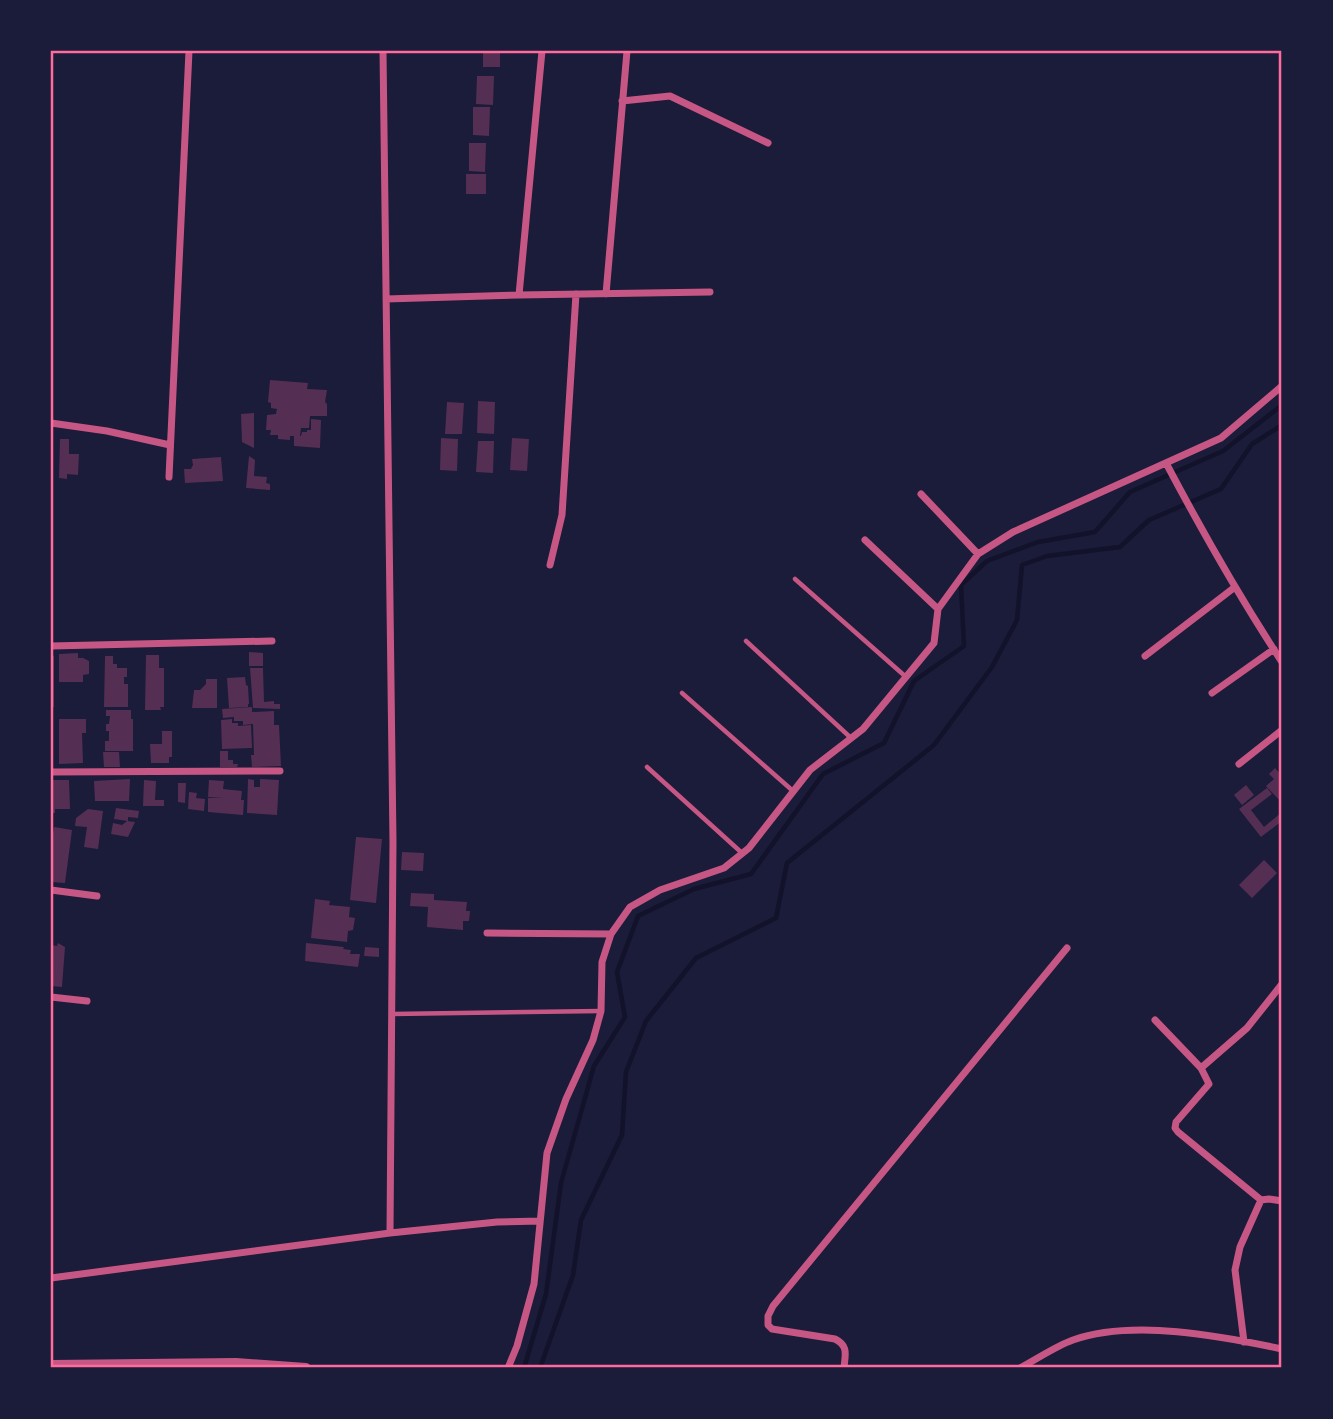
<svg xmlns="http://www.w3.org/2000/svg" width="1333" height="1419" font-family="'PT Sans',sans-serif">
<style>
.lines{fill:none;stroke-linecap:round;stroke-linejoin:round}
.stream{stroke:#12122b;stroke-width:4.5}
.building{fill:#542f53}
.service{stroke:#c65784;stroke-width:4.5}
.minor{stroke:#c65784;stroke-width:7}
.tertiary{stroke:#c65784;stroke-width:10}
.neatline{fill:none;stroke:#ff6b9d;stroke-width:2.5}
</style>
<rect width="100%" height="100%" fill="#1b1b3a"/>
<g class="lines">
<path class="stream" d="M524,1368L546,1294L561,1183L594,1066L625,1017L617,972L638,916L694,889L751,874L823,774L884,743L914,681L964,646L961,585L987,561L1038,542L1095,532L1130,492L1223,451L1282,405
M540,1368L573,1275L581,1220L622,1135L626,1072L646,1021L696,958L776,918L787,863L934,745L992,667L1017,620L1022,565L1047,556L1120,547L1149,520L1221,489L1252,444L1282,425"/>
</g>
<path class="building" d="M483,51H500V67H483Z
M477,76H494L493,105L476,104Z
M473,107H490L489,136L473,135Z
M469,143H486L485,172L469,171Z
M466,174H486V194H466Z
M270,380L308,383L307,389L327,390L325,402L327,404V416H310L309,428H301L300,436H301L302,432H307V430H311V419L321,420L320,448L294,446V436H290V440L278,439V435H270L271,430H266L267,415L276,414L277,409L271,408V403L268,402Z
M478,401L495,402L494,434L477,433Z
M447,402L464,403L462,434H445Z
M254,413V448L242,442L241,414Z
M441,438L458,439L457,471L440,470Z
M512,438L529,439L527,471L510,470Z
M60,439H69V454H79L78,475L67,474V479L59,478Z
M478,441H494L493,473L476,472Z
M249,456L255,460L254,476L267,477L266,483L270,484V490L246,488Z
M221,457L223,481L185,483L184,469H191L193,465L192,459Z
M249,652L263,653V666H249Z
M78,653V658H83L89,661V674L83,675V682H59V654Z
M146,655H159V668H164V707H160L161,710H145Z
M51,656H54V707H51Z
M105,656H113V664H117V668H127V677H124V684H128V707H104Z
M250,668H263L264,702L274,701V704H280V709L253,708Z
M245,677L246,685L248,686L249,704H248V707L229,708L227,678Z
M206,679H217V708H192L194,690H200L206,684Z
M252,707V712L274,711V725H279L281,766L252,767L251,755H254L253,724L243,725V721H234V717L223,718L222,709Z
M106,710H131V719H133V751H105V741H109V731H106V724H109L110,716H106Z
M59,719H86V733H82L83,763L59,764Z
M232,719V723H238V726L251,725L252,748L222,749L221,720Z
M162,731H172V757H169V763H151L150,744H162Z
M220,751H228V760H233V764H238L237,767H220Z
M103,752H119L120,767H104Z
M1275,768L1282,776V803L1266,786L1274,779L1269,774Z
M130,779L129,801H95L94,781Z
M248,779L254,780V787H260V779L279,780L277,815L247,813Z
M51,780H69L70,809H55V813H51Z
M144,780L156,781L155,800H164V806H143Z
M209,780L224,781L223,789L242,791L241,800H244L243,815L208,812V798H223L208,797Z
M178,783H186L185,803L178,802Z
M1246,785L1254,795L1242,805L1234,795Z
M1267,788L1272,794L1251,810L1264,827L1282,812V821L1261,837L1239,809Z
M189,792L197,793L196,798L205,799L204,811L188,809Z
M116,808L139,811L138,818L128,817V821L114,819Z
M88,809L103,811L98,849L84,847L87,827L75,826L76,818Z
M127,821L135,822L128,837L111,834L113,823L122,825Z
M54,827L72,830L65,883L51,882V847Z
M356,837L382,839L376,903L350,900Z
M402,852L424,853L423,871L401,870Z
M1264,860L1277,873L1252,898L1239,885Z
M411,893L434,894V900L467,902L466,911H470L469,921H463V930L427,927L428,907L410,906Z
M315,899L330,901L329,905L350,907L349,917L355,918L353,930L348,931L347,942L311,938Z
M58,943L65,947L62,987L51,986V945L57,946Z
M306,943L344,947L343,949L351,950L350,954H360L358,967L305,961Z
M365,947L379,948V957L364,956Z"/>
<g class="lines">
<path class="service" d="M795,579L906,677
M746,641L851,738
M682,693L793,791
M647,767L742,853
M392,1014L601,1011"/>
<path class="minor" d="M383,51L393,842L390,1233
M622,101L670,96L768,143
M606,294L627,51
M519,295L542,51
M386,299L519,295L710,292
M51,423L107,431L170,445
M1166,463C1202,531 1240,598 1282,662
M169,477L189,51
M921,494L978,554
M865,540L938,609
M550,565L562,515L576,294
M51,646L272,641
M1145,656L1235,587
M1212,693L1274,649
M1239,764L1282,730
M51,772L280,771
M51,890L97,896
M487,933L611,934
M51,997L87,1001
M1155,1020L1201,1068L1209,1084L1176,1122L1175,1128L1178,1132L1261,1200L1269,1199L1282,1201
M1201,1068L1247,1028L1282,984
M51,1278L390,1233L497,1222L540,1221
M1244,1342L1235,1270L1240,1247L1261,1200
M508,1368L517,1346L534,1284L547,1153L566,1099L593,1040L601,1011L602,962L611,934L630,907L660,890L724,868L749,848L810,770L863,729L934,643L938,609L978,554L1013,532L1221,438L1282,386
M844,1368C845,1355 849,1346 835,1339L772,1329L768,1325V1316L773,1306L1067,948
M1020,1368C1037,1359 1056,1346 1073,1340C1133,1319 1221,1336 1282,1349"/>
<path class="tertiary" d="M51,1365L236,1363L306,1368"/>
</g>
<rect width="1333" height="1419" fill="none" stroke="#1b1b3a" stroke-width="105"/>
<rect x="52" y="52" width="1228" height="1314" class="neatline"/>
</svg>
